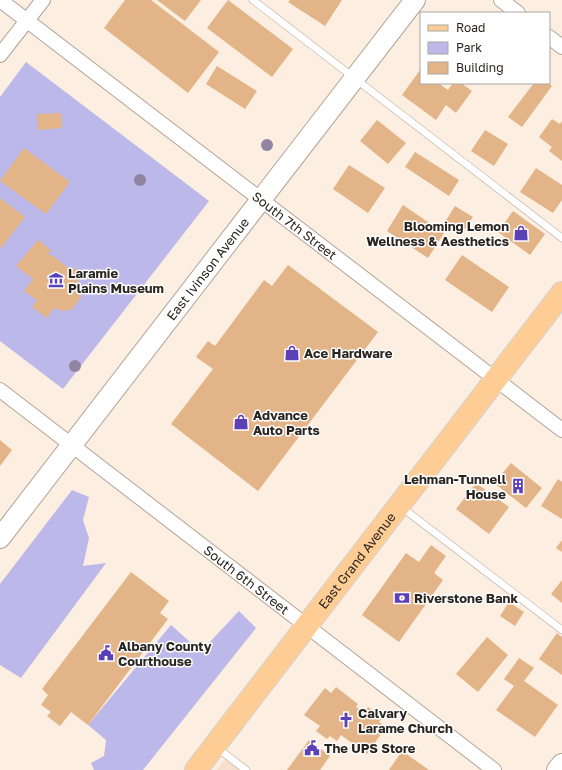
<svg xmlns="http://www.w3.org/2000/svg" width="562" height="770" font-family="'Golos Text',sans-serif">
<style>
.built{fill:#f4e0cd}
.green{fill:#bcb8e9}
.building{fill:#e2b487}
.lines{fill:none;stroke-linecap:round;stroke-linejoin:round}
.lane-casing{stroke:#b2a498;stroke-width:8}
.street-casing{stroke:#b2a498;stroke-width:16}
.secondary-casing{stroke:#b2a498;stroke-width:22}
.primary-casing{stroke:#d4d3d2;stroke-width:24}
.lane{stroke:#fff;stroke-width:7}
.street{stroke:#fff;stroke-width:14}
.secondary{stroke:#fff;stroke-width:20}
.primary{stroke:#fecd95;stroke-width:22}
.tree{fill:#9184a2}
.labels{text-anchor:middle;stroke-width:3;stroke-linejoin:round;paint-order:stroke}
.street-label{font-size:13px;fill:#29241f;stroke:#fefefe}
.poi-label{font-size:13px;font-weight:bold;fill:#29241f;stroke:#fefefe;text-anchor:start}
</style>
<rect width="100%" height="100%" fill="#fceee0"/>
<path class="built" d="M229,754L251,770H217Z"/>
<path class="green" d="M26,62L209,201L63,389L0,341V97Z
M72,490L89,497L83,520L89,538L83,566L106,563L21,678L0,665V584Z
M239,611L256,628L143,770H94L91,763L104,756L106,740L88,725L171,625L199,650L208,644Z"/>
<path class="building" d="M125,0H151L219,52L188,93L104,28Z
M157,0H201L185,21Z
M228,0L293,49L272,77L207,28Z
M290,0H342L325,26L288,2Z
M217,66L257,91L245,109L206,84Z
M420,70L421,83H438L448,90L453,83H461L472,91L456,113L446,105L436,120L402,95Z
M534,83H548L552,86L522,127L508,117Z
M61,113L62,128L38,130L37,114Z
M552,119L560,124L562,121V161L549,151L552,147L539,137Z
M377,120L406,143L388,164L360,141Z
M485,130L508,144L494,166L471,151Z
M24,148L70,182L46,214L0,181Z
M415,152L459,180L449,196L405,167Z
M349,165L385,188L368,213L333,189Z
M536,168L562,185V200L553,213L520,192Z
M0,198L25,217L0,249Z
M403,205L444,233L428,258L387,231Z
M455,206L473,217L462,233L445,222Z
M513,211L545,234L530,255L498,232Z
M38,240L51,250L47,255H52L71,270L74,268L79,270L82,274L76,285L80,288L81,297L72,309L63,311L54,308L47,318L32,307L37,300L24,291L33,279L16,266Z
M462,255L509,287L492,312L445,280Z
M288,265L378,332L258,491L171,424L213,369L196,357L208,341L215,346L264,280L272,286Z
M0,440L12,450L0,466Z
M511,463L542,488L526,508L494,483Z
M558,479L562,482V519L541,506Z
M476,483L509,507L489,534L456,509Z
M562,540V552L556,548Z
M431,545L446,556L434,573L443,580L399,642L362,615L406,553L419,562Z
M131,572L169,601L160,613L168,619L88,725L71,712L60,726L47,716L51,712L41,705L48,695L42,689Z
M562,580V603L551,594Z
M509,602L524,612L515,626L500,616Z
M557,633L562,637V675L539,659Z
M487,637L508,655L478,692L456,674Z
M519,658L534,668L524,681L558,705L535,737L496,710L514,686L504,679Z
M336,687L358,704L356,707L364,712L368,707L383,717L379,722L386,727L367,754L341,735L337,741L330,736L327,739L316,731L320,726L304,715L325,688L331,693Z
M309,740L330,756L320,770H287Z
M402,751L429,770H389Z"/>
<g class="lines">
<g class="lane-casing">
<path id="lane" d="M253,0L562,238
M400,506L562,630
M216,747L246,770"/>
</g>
<g class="street-casing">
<g id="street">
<path id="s1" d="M0,0L562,430"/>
<path d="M501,0L518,13"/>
<path d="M549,37L562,47"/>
<path d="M0,55L43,0"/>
<path id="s2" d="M0,390L494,770"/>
</g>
</g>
<g class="secondary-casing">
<g id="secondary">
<path id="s3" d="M0,538L415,0"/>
<path d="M557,770L562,764"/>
</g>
</g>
<g class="primary-casing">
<g id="primary">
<path id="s4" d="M196,770L562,293"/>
</g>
</g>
<use href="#lane" class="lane"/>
<use href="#street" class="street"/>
<use href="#secondary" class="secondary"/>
<use href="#primary" class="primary"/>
</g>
<g class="tree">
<circle cx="267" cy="145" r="6"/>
<circle cx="140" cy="180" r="6"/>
<circle cx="75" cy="366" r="6"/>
</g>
<defs>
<g id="shop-bare" transform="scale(1.2)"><path d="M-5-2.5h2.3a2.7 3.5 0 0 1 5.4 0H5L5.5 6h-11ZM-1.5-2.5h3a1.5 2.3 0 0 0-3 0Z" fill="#5c40b8" stroke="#fefefe" stroke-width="2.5" paint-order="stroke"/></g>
<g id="museum-bare" transform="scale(1.2)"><path d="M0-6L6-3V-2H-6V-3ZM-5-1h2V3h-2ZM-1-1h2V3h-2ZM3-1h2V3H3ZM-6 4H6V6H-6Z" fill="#5c40b8" stroke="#fefefe" stroke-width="2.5" paint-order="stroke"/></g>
<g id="building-bare" transform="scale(1.2)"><path d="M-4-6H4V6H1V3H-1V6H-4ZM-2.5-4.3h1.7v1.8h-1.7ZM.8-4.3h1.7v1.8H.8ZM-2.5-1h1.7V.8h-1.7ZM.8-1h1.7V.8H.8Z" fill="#5c40b8" stroke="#fefefe" stroke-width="2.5" paint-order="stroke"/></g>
<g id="bank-bare" transform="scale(1.2)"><path d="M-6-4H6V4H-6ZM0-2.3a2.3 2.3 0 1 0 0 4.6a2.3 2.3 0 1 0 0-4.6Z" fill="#5c40b8" stroke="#fefefe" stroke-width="2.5" paint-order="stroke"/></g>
<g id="civic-bare" transform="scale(1.2)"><path d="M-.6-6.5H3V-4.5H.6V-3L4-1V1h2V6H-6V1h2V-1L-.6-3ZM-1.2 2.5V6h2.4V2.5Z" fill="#5c40b8" stroke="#fefefe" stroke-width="2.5" paint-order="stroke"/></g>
<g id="church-bare" transform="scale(1.2)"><path d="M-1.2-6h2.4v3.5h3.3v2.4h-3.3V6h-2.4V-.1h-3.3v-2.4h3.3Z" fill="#5c40b8" stroke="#fefefe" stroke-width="2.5" paint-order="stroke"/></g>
</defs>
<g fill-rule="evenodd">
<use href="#shop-bare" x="521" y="233"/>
<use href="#museum-bare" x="56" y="280"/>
<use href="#shop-bare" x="292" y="353"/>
<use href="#shop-bare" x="241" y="422"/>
<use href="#building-bare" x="518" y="486"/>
<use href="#bank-bare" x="402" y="598"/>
<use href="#civic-bare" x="106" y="653"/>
<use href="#church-bare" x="346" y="720"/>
<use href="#civic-bare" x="312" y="748"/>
</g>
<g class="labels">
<g class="street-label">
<text dy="5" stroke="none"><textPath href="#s1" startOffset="371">South 7th Street</textPath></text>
<text dy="5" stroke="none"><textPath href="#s3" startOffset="340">East Ivinson Avenue</textPath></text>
<text dy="5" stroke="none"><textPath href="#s4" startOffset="264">East Grand Avenue</textPath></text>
<text dy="5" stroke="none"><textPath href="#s2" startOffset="311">South 6th Street</textPath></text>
</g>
<g class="poi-label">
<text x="509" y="231" text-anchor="end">Blooming Lemon<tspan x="509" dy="15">Wellness &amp; Aesthetics</tspan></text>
<text x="68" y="278">Laramie<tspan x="68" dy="15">Plains Museum</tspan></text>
<text x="304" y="358">Ace Hardware</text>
<text x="253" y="420">Advance<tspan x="253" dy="15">Auto Parts</tspan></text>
<text x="506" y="484" text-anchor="end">Lehman-Tunnell<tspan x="506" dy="15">House</tspan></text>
<text x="414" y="603">Riverstone Bank</text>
<text x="118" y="651">Albany County<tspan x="118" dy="15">Courthouse</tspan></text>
<text x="358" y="718">Calvary<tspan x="358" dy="15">Larame Church</tspan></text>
<text x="324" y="753">The UPS Store</text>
</g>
</g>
<rect x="420" y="12" width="130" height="72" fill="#fefefe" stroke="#a9a7a5"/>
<rect x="428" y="25" width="20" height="6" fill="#fecd95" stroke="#a9a7a5"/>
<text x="456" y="32" font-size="12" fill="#29241f">Road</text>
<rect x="428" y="42" width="20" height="12" fill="#bcb8e9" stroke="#a9a7a5"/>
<text x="456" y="52" font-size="12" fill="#29241f">Park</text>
<rect x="428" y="62" width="20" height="12" fill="#e2b487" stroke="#a9a7a5"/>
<text x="456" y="72" font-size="12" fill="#29241f">Building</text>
</svg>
